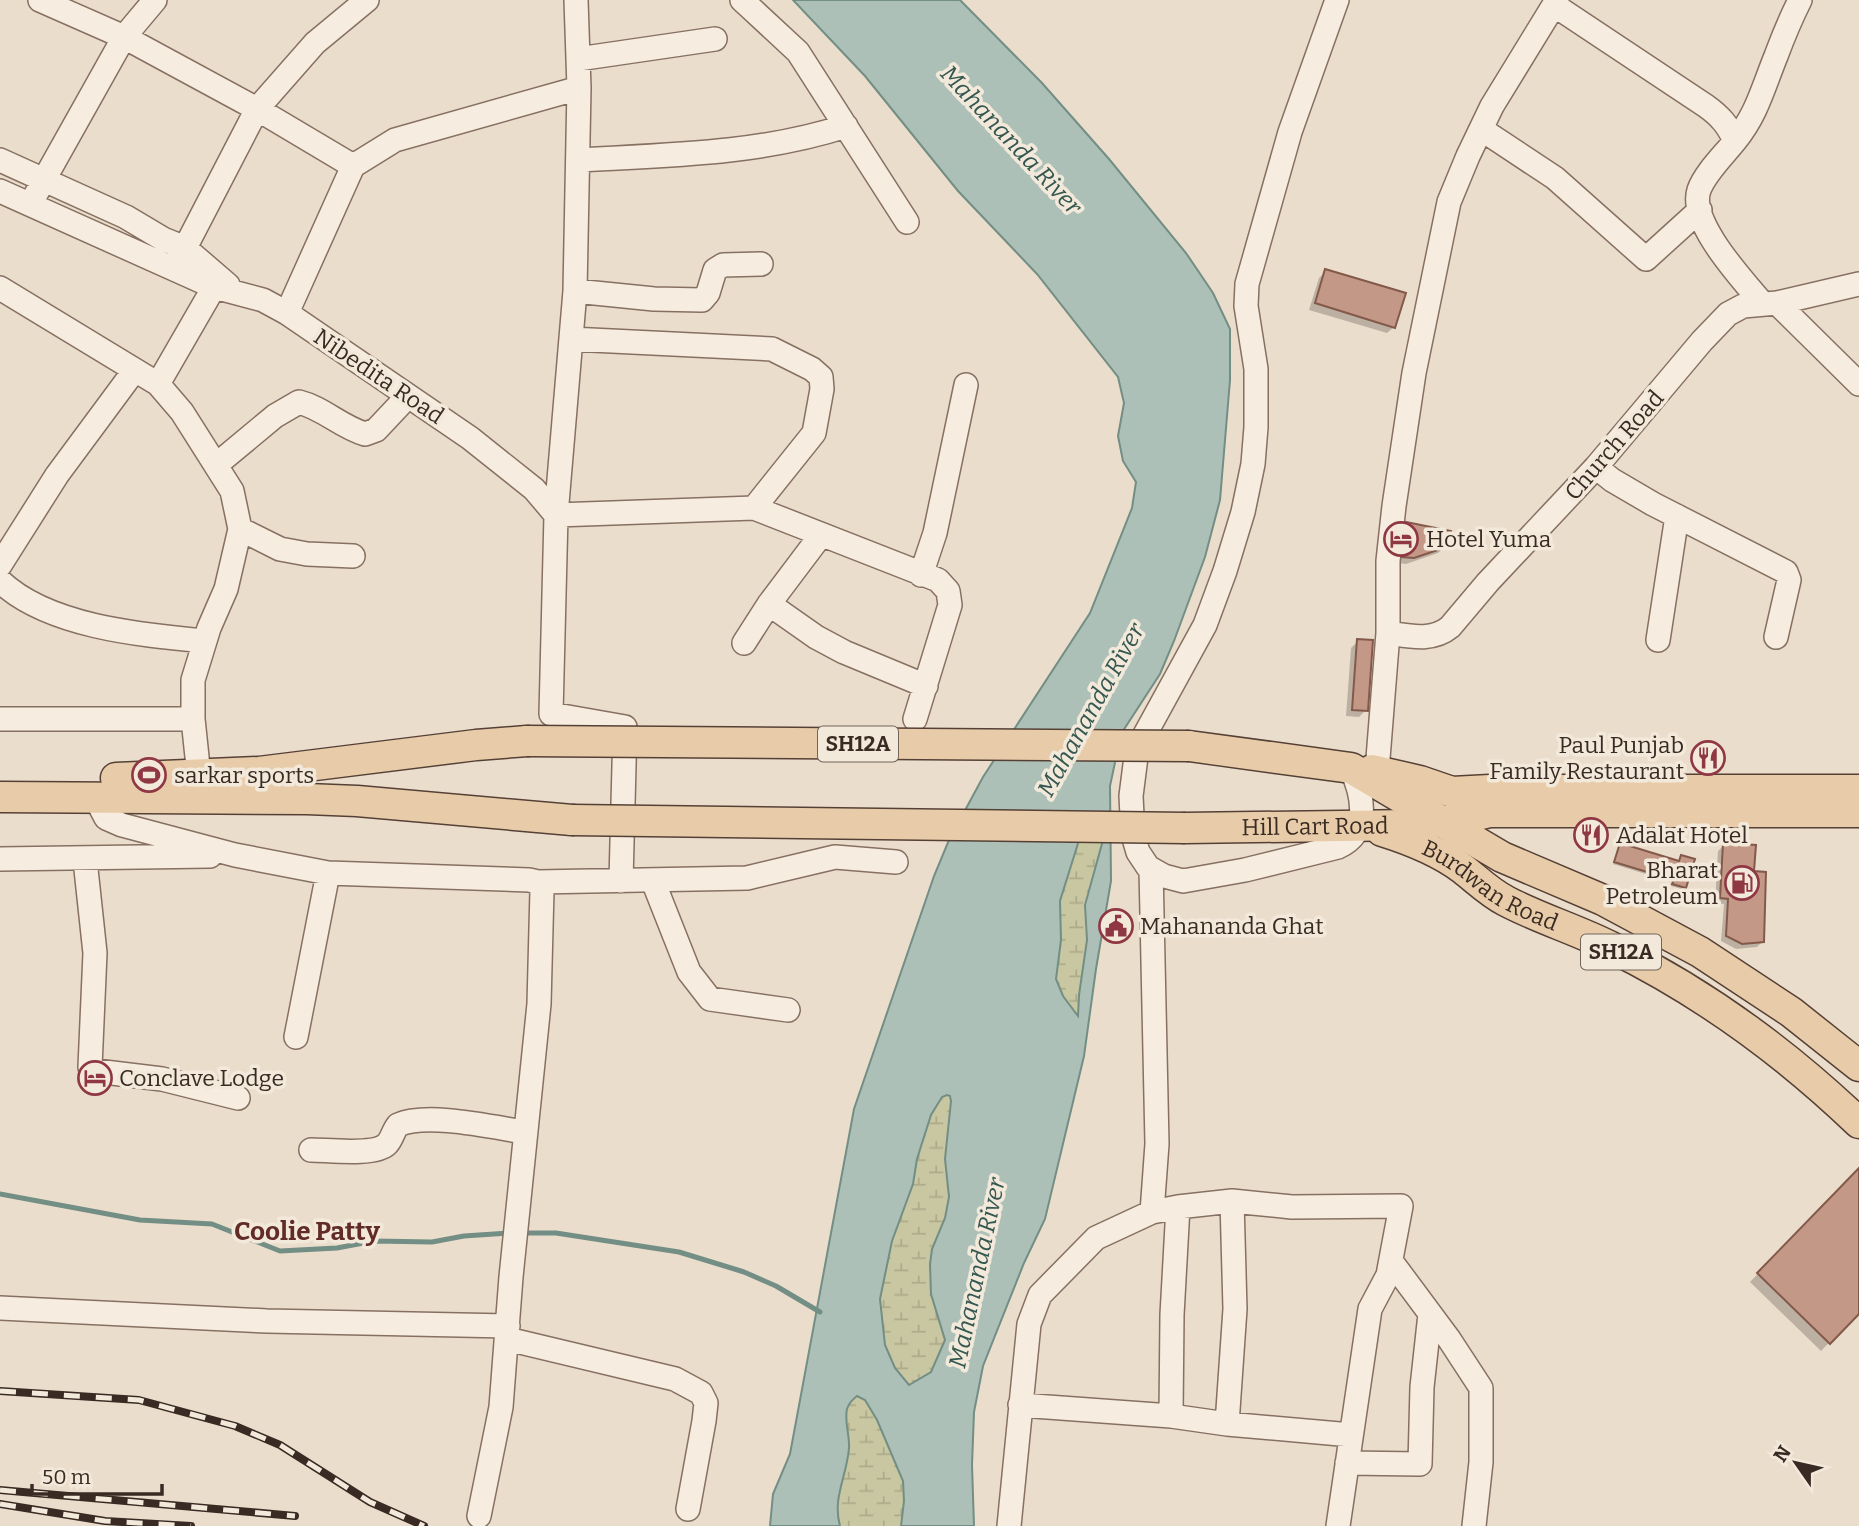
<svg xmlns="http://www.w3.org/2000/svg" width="1859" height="1526" font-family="Bitter,serif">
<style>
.wetland{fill:url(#wetland-marsh)}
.water{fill:#acc0b7;stroke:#738e84;stroke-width:2;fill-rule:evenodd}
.shadow{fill:#0003}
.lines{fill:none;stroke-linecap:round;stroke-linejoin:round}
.stream{stroke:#738e84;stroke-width:5}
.building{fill:#c49886;stroke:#83594a;stroke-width:2}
.minor-casing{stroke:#867062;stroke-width:26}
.major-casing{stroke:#554035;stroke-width:33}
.minor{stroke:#f6ecdf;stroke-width:23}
.major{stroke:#e8cca9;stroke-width:30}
.rail-casing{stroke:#392b23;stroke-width:8}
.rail{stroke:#f3e9db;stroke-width:5;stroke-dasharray:16;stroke-linecap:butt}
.major-bridge-casing{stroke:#554035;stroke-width:33;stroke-linecap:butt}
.major-bridge{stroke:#e8cca9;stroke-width:30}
.labels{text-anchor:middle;stroke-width:7;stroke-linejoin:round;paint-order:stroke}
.shield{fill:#f3e9db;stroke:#71645a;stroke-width:2}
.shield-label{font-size:21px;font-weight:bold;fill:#392b23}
.street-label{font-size:23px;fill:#392b23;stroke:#f3e9db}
.poi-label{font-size:23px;fill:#392b23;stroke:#f3e9db;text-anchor:start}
.water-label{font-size:24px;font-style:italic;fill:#345750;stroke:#f3e9db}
.quarter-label{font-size:26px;font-weight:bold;fill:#612c27;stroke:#f3e9db}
</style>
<defs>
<pattern id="wetland-marsh" width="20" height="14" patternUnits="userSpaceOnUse" patternTransform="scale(1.75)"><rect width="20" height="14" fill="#c8c7a1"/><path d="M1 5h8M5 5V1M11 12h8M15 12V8" fill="none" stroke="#adab8a"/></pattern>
</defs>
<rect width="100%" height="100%" fill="#ebddcc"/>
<path class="wetland" d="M1080,837L1103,840L1085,905L1087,940L1079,995V1017L1063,996L1056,979L1061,940L1060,901Z
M947,1095L950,1096L951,1101L945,1159L949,1197L942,1227L941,1329L945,1340L931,1373L909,1385L895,1368L885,1345L880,1299L892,1241L913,1184L917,1159L931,1115L942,1097Z
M857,1396L865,1400L877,1420L903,1481L904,1501L901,1526H840C832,1498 847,1476 849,1448C850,1436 844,1421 847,1409C849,1403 853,1399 857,1396Z"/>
<path class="water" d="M793,0H960L1042,83L1109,159L1186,253L1213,293L1230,329V380L1220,500L1205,557L1174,641L1160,674L1121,734L1117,753L1110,786L1111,881L1096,969L1084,1056L1045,1219L1024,1263L983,1366L974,1412L972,1465L974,1526H901L904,1501L903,1481L877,1420L865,1400L857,1396C853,1399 849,1403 847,1409C844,1421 850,1436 849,1448C847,1476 832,1498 840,1526H770L773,1494L790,1454L854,1109L934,876L949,840L983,777L1090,613L1132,508L1136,482L1123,461L1118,436L1124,403L1118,377L1037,274L958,191L865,76ZM1080,837L1103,840L1085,905L1087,940L1079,995L1078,1016L1063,996L1056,979L1061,940L1060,901ZM947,1095L950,1096L951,1101L945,1159L949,1197L945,1218L932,1249L930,1264L931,1294L945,1340L931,1372L909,1385L895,1368L885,1345L880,1299L892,1241L913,1184L917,1159L931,1115L942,1097Z"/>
<path class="shadow" d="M1326,271L1394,327L1387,333L1309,310L1319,278Z
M1407,524L1446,546L1438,553L1406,564L1397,563L1400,531Z
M1358,641L1366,710L1359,717L1346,716L1351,648Z
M1621,845L1679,862L1682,857L1684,887L1682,889L1671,886L1672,882L1613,864Z
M1724,845L1752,872L1762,942L1757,947L1736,949L1721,941L1724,904L1715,903L1718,851Z
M1859,1170V1312L1821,1351L1750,1282Z"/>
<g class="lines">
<path class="stream" d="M0,1194L140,1220L212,1224L280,1251L337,1248L374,1241L432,1242L464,1236L509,1233
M523,1233H556L679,1252L744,1272L776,1286L820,1312"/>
</g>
<path class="building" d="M1325,269L1406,293L1395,328L1315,303Z
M1406,522L1451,531L1447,547L1414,558L1402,557Z
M1357,639L1373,640L1368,711L1352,710Z
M1620,843L1679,861L1681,855L1695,859L1686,888L1672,884L1674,880L1614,862Z
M1723,843L1756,845L1754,871L1766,872L1764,942L1742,944L1726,936L1728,899L1720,898Z
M1859,1168V1314L1830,1344L1757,1273Z"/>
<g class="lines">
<g class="minor-casing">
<path id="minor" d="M40,0L124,37L257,109L353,166
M576,0L579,88L575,291L556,515L754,508L938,580L948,591L950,605L915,719
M742,0L798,52L907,222
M1337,0L1290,132L1247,284L1246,306L1256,369V427L1253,464L1243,512L1225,571L1205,625L1137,749L1131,796L1133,835L1138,852L1148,867L1164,876L1183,881L1245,870L1338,847C1371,832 1363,795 1351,768
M1554,5L1706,106C1720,116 1728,125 1735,141C1724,155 1705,173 1699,190C1688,222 1743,280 1762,303
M578,59L715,39
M1481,129L1555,178L1646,259L1700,210
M1735,141C1757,114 1763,88 1776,56C1783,37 1791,18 1800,0
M0,160L126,217L163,239L185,248L228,285
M578,160C668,155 760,154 846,126
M0,191L214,287L263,300L287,313L470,438L534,489L556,515L551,714L625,727L621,881
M36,194L124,37L155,0
M172,267L185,248L257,109L315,43L367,0
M0,288L158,384L182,412L232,491L240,529L226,589L209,628L193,680V719L199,776
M575,291L654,299L702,300L708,293L715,270L723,265L761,264
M1777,303L1859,384
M287,313L353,166L395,140L579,88
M571,339L772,349L812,369L821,377L822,389L814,433L754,508
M158,384L214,287
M216,465L275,416L299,402C323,408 341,427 365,434L376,430L408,396
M1596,467L1612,480L1653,504L1786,572L1789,580L1776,637
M240,529L280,549L307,554L353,556
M0,565L57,475L134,371
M921,575L935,533L966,385
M0,581C48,627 142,635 205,641
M769,604L816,637L844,652L926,686
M1388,633C1409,636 1432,642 1450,627L1488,582L1596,467L1702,341L1728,314L1743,306L1777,303L1859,284
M1658,640L1677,516
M744,643L769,604L821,535
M0,719H193
M1377,771L1388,633V561L1394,506L1414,373L1449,202L1468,156L1492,106L1557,0
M95,797L106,818L122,825L235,855L328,873L529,880L538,882L542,890L539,1004L511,1277L501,1407L479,1516
M0,859L210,856
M85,860L95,953L90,1067L96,1071L162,1079L238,1098
M1151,869L1157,1144L1152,1212
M653,881L689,972L710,999L788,1010
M538,882L747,878L835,857L896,862
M296,1037L328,873
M311,1150C328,1150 375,1156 387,1144C392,1139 393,1131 398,1125C427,1112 492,1127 524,1132
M1391,1261L1449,1339L1481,1388V1462L1474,1526
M0,1308L267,1321L508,1326
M507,1339L675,1379L701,1393L706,1403L704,1421L688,1509
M1020,1405L1171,1416L1227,1424L1351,1435
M1171,1416L1172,1315L1178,1207
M1227,1424L1235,1309L1232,1201
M1347,1463L1420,1464L1422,1387L1430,1314
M1009,1526L1029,1324L1040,1295L1096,1238L1152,1212L1178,1207L1232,1201L1292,1207L1401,1206L1388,1275L1370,1309L1338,1526"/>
</g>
<g class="major-casing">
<g id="major">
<path d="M1189,746L1351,768L1502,857L1603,900L1700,952L1791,1012L1859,1066"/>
<path d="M1372,770L1420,781L1452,792L1490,790H1859"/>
<path d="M116,778L259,772L476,745L527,741"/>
<path d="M0,797L307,799L357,801L572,820"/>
<path id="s1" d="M1185,828L1414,825L1465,818L1490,812H1859"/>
<path id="s2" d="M1382,831C1411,840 1439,851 1463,869C1477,880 1490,893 1506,901C1540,919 1578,930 1613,948C1702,992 1787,1054 1859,1123"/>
</g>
</g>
<use href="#minor" class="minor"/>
<use href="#major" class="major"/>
<g class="rail-casing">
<path id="rail" d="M0,1391L139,1400L235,1426L280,1445L370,1502L424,1526
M0,1490L295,1516
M0,1504L105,1521L191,1526"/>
</g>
<use href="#rail" class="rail"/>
<g class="major-bridge-casing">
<path id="major-bridge" d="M527,741L1189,746
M572,820L1185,828"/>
</g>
<use href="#major-bridge" class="major-bridge"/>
</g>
<defs>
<g id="hotel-ring" transform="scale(1.75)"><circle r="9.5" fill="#f3e9db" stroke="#8f3844" stroke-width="1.5"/><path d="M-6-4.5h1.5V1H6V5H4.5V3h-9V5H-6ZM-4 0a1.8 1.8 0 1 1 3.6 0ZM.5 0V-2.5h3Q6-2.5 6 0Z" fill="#8f3844"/></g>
<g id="restaurant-ring" transform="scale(1.75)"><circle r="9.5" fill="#f3e9db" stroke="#8f3844" stroke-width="1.5"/><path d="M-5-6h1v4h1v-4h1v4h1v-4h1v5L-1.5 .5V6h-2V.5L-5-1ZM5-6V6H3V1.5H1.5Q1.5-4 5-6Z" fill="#8f3844"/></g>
<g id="stadium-ring" transform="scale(1.75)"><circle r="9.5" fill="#f3e9db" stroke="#8f3844" stroke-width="1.5"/><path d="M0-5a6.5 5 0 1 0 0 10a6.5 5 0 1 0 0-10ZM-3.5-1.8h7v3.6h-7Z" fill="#8f3844"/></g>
<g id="fuel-ring" transform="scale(1.75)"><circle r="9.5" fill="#f3e9db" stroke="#8f3844" stroke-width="1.5"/><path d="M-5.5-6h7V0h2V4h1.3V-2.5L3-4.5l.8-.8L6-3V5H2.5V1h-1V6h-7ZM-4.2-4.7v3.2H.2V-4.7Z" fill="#8f3844"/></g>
<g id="civic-ring" transform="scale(1.75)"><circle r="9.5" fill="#f3e9db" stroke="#8f3844" stroke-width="1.5"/><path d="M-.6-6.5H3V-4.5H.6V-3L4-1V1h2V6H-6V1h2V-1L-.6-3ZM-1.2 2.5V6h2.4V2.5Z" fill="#8f3844"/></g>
</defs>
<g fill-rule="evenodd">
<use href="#hotel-ring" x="1401" y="539"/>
<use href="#restaurant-ring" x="1708" y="758"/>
<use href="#stadium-ring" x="149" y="775"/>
<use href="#restaurant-ring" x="1591" y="835"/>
<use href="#fuel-ring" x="1742" y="883"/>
<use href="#civic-ring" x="1116" y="926"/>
<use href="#hotel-ring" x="95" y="1078"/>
</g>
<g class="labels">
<g class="shield">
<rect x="818" y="726.5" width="80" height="35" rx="5"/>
<rect x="1581" y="934.5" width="80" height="35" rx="5"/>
</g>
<g class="shield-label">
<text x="858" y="751">SH12A</text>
<text x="1621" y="959">SH12A</text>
</g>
<g class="street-label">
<text transform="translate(379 376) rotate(34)" y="8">Nibedita Road</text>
<text transform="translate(1614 445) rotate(-49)" y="8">Church Road</text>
<text dy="8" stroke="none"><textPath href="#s1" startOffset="130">Hill Cart Road</textPath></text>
<text dy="8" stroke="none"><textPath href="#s2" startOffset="122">Burdwan Road</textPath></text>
</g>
<g class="poi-label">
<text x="1426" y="547">Hotel Yuma</text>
<text x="1684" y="753" text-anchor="end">Paul Punjab<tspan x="1684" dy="26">Family Restaurant</tspan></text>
<text x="174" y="783">sarkar sports</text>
<text x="1616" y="843">Adalat Hotel</text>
<text x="1718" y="878" text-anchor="end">Bharat<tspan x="1718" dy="26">Petroleum</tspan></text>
<text x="1140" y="934">Mahananda Ghat</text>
<text x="119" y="1086">Conclave Lodge</text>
</g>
<g class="water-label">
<text transform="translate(1011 140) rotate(47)" y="8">Mahananda River</text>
<text transform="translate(1091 710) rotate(-61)" y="8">Mahananda River</text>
<text transform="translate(977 1273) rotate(-78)" y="8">Mahananda River</text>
</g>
<g class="quarter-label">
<text x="307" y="1240">Coolie Patty</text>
</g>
</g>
<g transform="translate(1796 1463) rotate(304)" stroke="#f3e9db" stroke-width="5" paint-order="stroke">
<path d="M0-5L12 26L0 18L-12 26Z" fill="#392b23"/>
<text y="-10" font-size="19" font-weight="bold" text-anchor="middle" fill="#392b23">N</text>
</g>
<path d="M32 1484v10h130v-10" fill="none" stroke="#392b23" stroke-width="3.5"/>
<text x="42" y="1484" font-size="21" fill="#392b23" stroke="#f3e9db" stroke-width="5" paint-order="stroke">50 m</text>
</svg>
